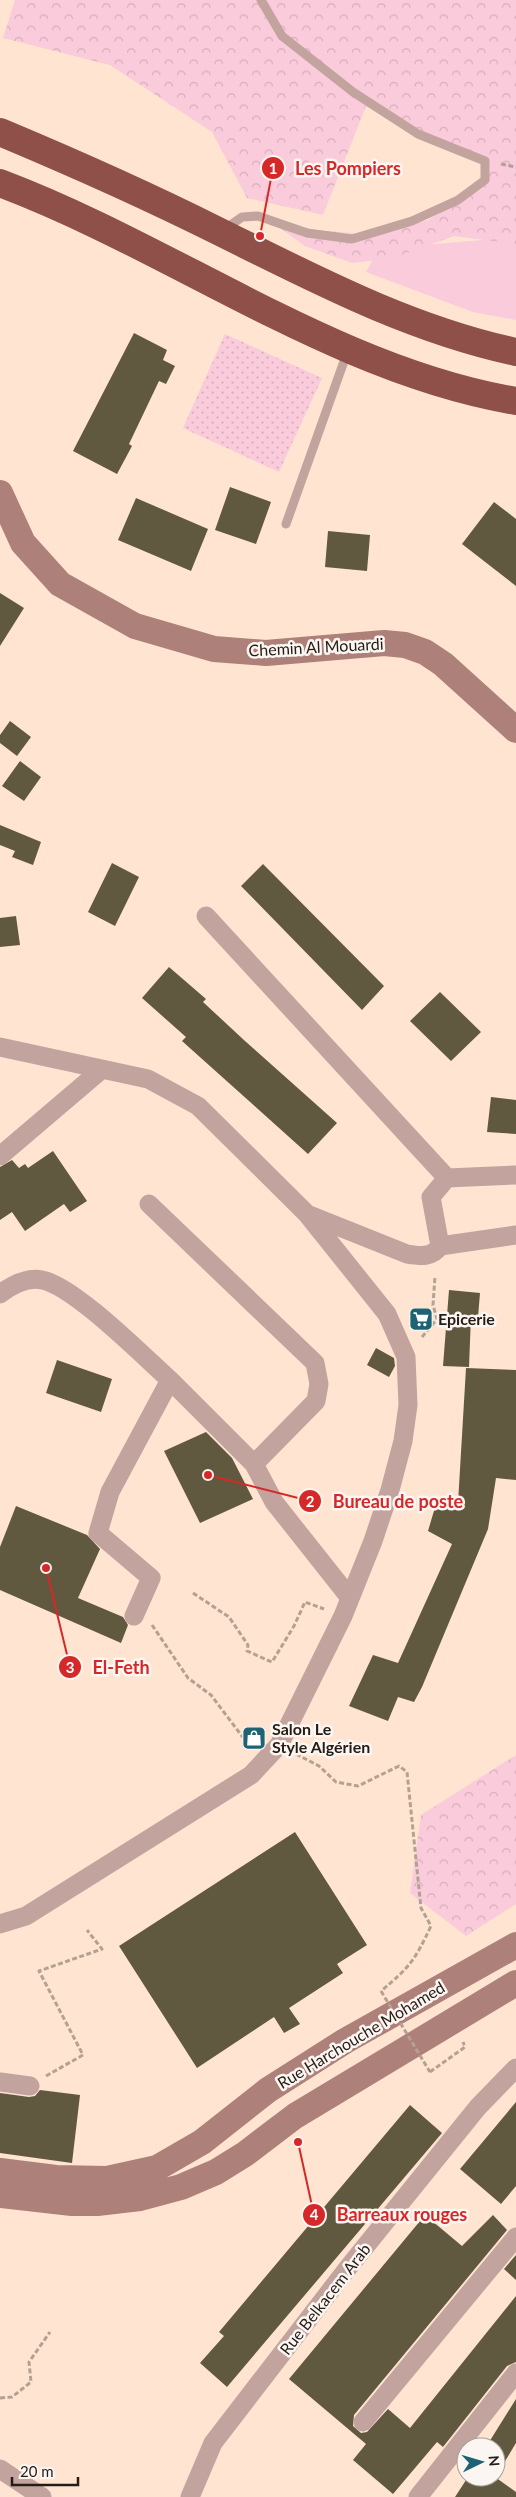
<svg xmlns="http://www.w3.org/2000/svg" width="516" height="2497" font-family="Lato,sans-serif">
<style>
.green{fill:#facbdb}
.forest{fill:url(#forest-crowns)}
.park{fill:url(#park-dots)}
.building{fill:#615840}
.lines{fill:none;stroke-linecap:round;stroke-linejoin:round}
.path{stroke:#b5a192;stroke-width:3;stroke-dasharray:5 2.5;stroke-linecap:butt}
.lane{stroke:#c2a39e;stroke-width:9}
.street{stroke:#c2a39e;stroke-width:19}
.secondary{stroke:#ad8079;stroke-width:26}
.highway{stroke:#8e5048;stroke-width:28}
.path-bridge{stroke:#b5a192;stroke-width:3;stroke-dasharray:5 2.5;stroke-linecap:butt}
.labels{text-anchor:middle;stroke-width:5;stroke-linejoin:round;paint-order:stroke}
.street-label{font-size:16px;fill:#251c15;stroke:#fbf6f2}
.poi-label{font-size:16px;font-weight:bold;fill:#251c15;stroke:#fbf6f2;text-anchor:start}
.leader{fill:none;stroke:#d62828;stroke-width:2}
.callout-dot{fill:#d62828;stroke:#fbf6f2;stroke-width:2}
.mark-label{font-size:15px;text-anchor:middle;font-weight:bold;fill:#fff}
.callout-label{font-size:18px;text-anchor:middle;font-weight:bold;fill:#d62828;stroke:#fbf6f2;stroke-width:5;stroke-linejoin:round;paint-order:stroke}
</style>
<defs>
<pattern id="forest-crowns" width="20" height="18" patternUnits="userSpaceOnUse" patternTransform="scale(1.25)"><rect width="20" height="18" fill="#facbdb"/><path d="M2 6a3 3 0 1 1 6 0M12 15a3 3 0 1 1 6 0" fill="none" stroke="#d6aebb"/></pattern>
<pattern id="park-dots" width="8" height="8" patternUnits="userSpaceOnUse" patternTransform="scale(1.25)"><rect width="8" height="8" fill="#facbdb"/><path d="M2 2h.1M6 6h.1" fill="none" stroke="#d6aebb" stroke-width="1.8" stroke-linecap="round"/></pattern>
</defs>
<rect width="100%" height="100%" fill="#fee4d1"/>
<path class="green" d="M516,237V320L473,312L366,272L379,249Z"/>
<path class="forest" d="M15,0H516V244L454,236L393,258L352,263L305,246L272,222L273,217L313,230L378,235L428,220L482,187L490,167L366,106L323,215L247,198L212,132L110,65L3,38Z
M516,1755V1904L466,1936L410,1893L421,1815Z"/>
<path class="park" d="M225,334L322,378L279,472L183,428Z"/>
<path class="building" d="M134,333L167,350L163,360L175,366L166,384L159,381L129,444L132,446L117,474L73,451Z
M230,487L271,502L256,544L215,530Z
M136,498L208,529L191,571L118,540Z
M494,502L516,519V586L462,544Z
M328,531L370,535L367,571L325,567Z
M0,593L24,608L0,646Z
M10,721L31,737L17,756L0,743V735Z
M20,761L41,777L24,801L2,786Z
M0,825L41,842L33,865L12,857L15,851L0,845Z
M112,863L139,877L115,926L88,912Z
M263,864L384,986L362,1010L241,886Z
M16,916L20,945L0,947V918Z
M169,967L206,999L203,1002L245,1041L337,1123L308,1154L182,1041L186,1037L142,998Z
M440,992L481,1032L451,1061L410,1021Z
M491,1097L516,1100V1134L487,1132Z
M53,1151L87,1201L70,1212L64,1204L25,1231L12,1212L0,1220V1167L12,1160L19,1168L25,1164L28,1168Z
M449,1290L480,1293L478,1317L471,1316L469,1367L443,1366Z
M376,1348L394,1358L395,1366L389,1377L367,1365Z
M57,1360L112,1379L101,1412L46,1393Z
M466,1368L516,1370V1480L496,1478L488,1529L422,1687L414,1702L398,1697L388,1721L349,1706L373,1655L398,1663L452,1544L428,1531L436,1504L458,1503Z
M206,1432L232,1458L253,1499L200,1523L164,1451Z
M16,1506L87,1535L100,1549L78,1598L123,1617L128,1625L121,1643L0,1590V1547Z
M295,1832L367,1945L337,1964L343,1973L289,2008L300,2024L284,2033L274,2017L197,2068L119,1946Z
M40,2090L80,2095L72,2163L0,2153V2093L29,2097L35,2096Z
M516,2102V2186L501,2204L460,2169Z
M410,2105L442,2133L227,2387L200,2363L224,2336L219,2332Z
M425,2215L462,2246L493,2215L507,2230L354,2415L353,2426L361,2433L367,2432L388,2409L410,2428L516,2296V2362L507,2366L443,2447L437,2442L393,2494L353,2460L366,2444L289,2379Z
M516,2255V2280L504,2269Z
M516,2399V2443L496,2476V2447H486Z
M468,2477H495L516,2492V2497H455Z"/>
<g class="lines">
<path class="path" d="M501,164L516,167
M422,1337L437,1319L433,1305L435,1276
M193,1593L229,1617L248,1645L247,1651L272,1662L294,1626L305,1602L324,1609
M152,1625L188,1678L211,1695L251,1748
M296,1754L319,1766L336,1782L358,1786L399,1766L407,1772L421,1908L431,1926C415,1960 410,1967 381,1991
M430,2072L465,2047L463,2042
M46,2076L83,2055L39,1971L102,1949L87,1930
M0,2398L12,2397L31,2382L29,2362L50,2332"/>
<path class="lane" d="M225,229L242,217L258,216L307,233L352,239L412,221L458,200L485,180V161L418,134L353,92L282,36L261,0
M286,524L348,350"/>
<path class="street" d="M206,916L447,1178
M0,1047L148,1079L198,1106L307,1214L387,1314L406,1357L408,1405L403,1441L390,1490L373,1541L343,1616L279,1745L251,1775L26,1916L0,1924
M0,1156L101,1070
M149,1204L315,1363L319,1384L316,1401L254,1464L274,1502L350,1598
M307,1214L407,1254C420,1256 432,1258 440,1246L431,1197L447,1178L516,1175
M440,1246L516,1235
M0,1294C12,1285 27,1277 42,1280C74,1286 143,1356 170,1380
M134,1616L151,1578L98,1533L110,1492L170,1380L254,1464
M0,2082L30,2086
M363,2422L516,2237
M0,2469L42,2497
M190,2497L213,2443L347,2269L478,2107L516,2068
M418,2497L516,2373"/>
<path class="secondary" d="M0,493L23,543L60,584L135,626L214,649L266,653L384,643L405,645L425,652L443,664L516,730
M0,2171L56,2178L107,2179L157,2168L202,2142L268,2090L345,2041L516,1945
M0,2195L72,2203H97L140,2198L181,2187L216,2172L245,2154L295,2116L516,1983"/>
<path class="highway" d="M0,132C74,163 146,195 218,231C315,279 409,329 516,352
M0,183C173,248 333,370 516,401"/>
<path class="path-bridge" d="M381,1991L430,2072"/>
</g>
<defs>
<g id="supermarket-square" transform="scale(1.25)"><rect x="-9" y="-9" width="18" height="18" rx="4" fill="#1d6373" stroke="#fbf6f2"/><path d="M-6-5.5h2.5l.6 2H6L4.5 2H-2.5L-4.4-4H-6ZM-1.5 3.2a1.3 1.3 0 1 0 .1 0ZM3 3.2a1.3 1.3 0 1 0 .1 0Z" fill="#fff"/></g>
<g id="shop-square" transform="scale(1.25)"><rect x="-9" y="-9" width="18" height="18" rx="4" fill="#1d6373" stroke="#fbf6f2"/><path d="M-5-2.5h2.3a2.7 3.5 0 0 1 5.4 0H5L5.5 6h-11ZM-1.5-2.5h3a1.5 2.3 0 0 0-3 0Z" fill="#fff"/></g>
</defs>
<g fill-rule="evenodd">
<use href="#supermarket-square" x="421" y="1319"/>
<use href="#shop-square" x="254" y="1738"/>
</g>
<g class="labels">
<g class="street-label">
<text transform="translate(316 647) rotate(-3)" y="6">Chemin Al Mouardi</text>
<text transform="translate(361 2035) rotate(-31)" y="6">Rue Harchouche Mohamed</text>
<text transform="translate(325 2299) rotate(-52)" y="6">Rue Belkacem Arab</text>
</g>
<g class="poi-label">
<text x="438" y="1325">Epicerie</text>
<text x="272" y="1735">Salon Le<tspan x="272" dy="18">Style Algérien</tspan></text>
</g>
</g>
<path class="leader" d="M260 236L273 168M208 1475L310 1501M46 1568L70 1667M298 2142L314 2215"/>
<g class="callout-dot">
<circle cx="260" cy="236" r="5"/>
<circle cx="208" cy="1475" r="5"/>
<circle cx="46" cy="1568" r="5"/>
<circle cx="298" cy="2142" r="5"/>
<circle cx="273" cy="168" r="12"/>
<circle cx="310" cy="1501" r="12"/>
<circle cx="70" cy="1667" r="12"/>
<circle cx="314" cy="2215" r="12"/>
</g>
<g class="mark-label">
<text x="273" y="174">1</text>
<text x="310" y="1507">2</text>
<text x="70" y="1673">3</text>
<text x="314" y="2220">4</text>
</g>
<g class="callout-label">
<text x="348" y="175">Les Pompiers</text>
<text x="398" y="1508">Bureau de poste</text>
<text x="121" y="1674">El-Feth</text>
<text x="402" y="2221">Barreaux rouges</text>
</g>
<g transform="translate(481 2462) rotate(85)"><circle r="24" fill="#fbf6f2" stroke="#a59f9a"/>
<path d="M0-4L9 19L0 12L-9 19Z" fill="#1d6373"/>
<text y="-8" font-size="14" font-weight="bold" text-anchor="middle" fill="#251c15">N</text>
</g>
<path d="M12 2477v8h66v-8" fill="none" stroke="#251c15" stroke-width="2.5"/>
<text x="20" y="2477" font-size="15" fill="#251c15" stroke="#fbf6f2" stroke-width="4" paint-order="stroke">20 m</text>
</svg>
